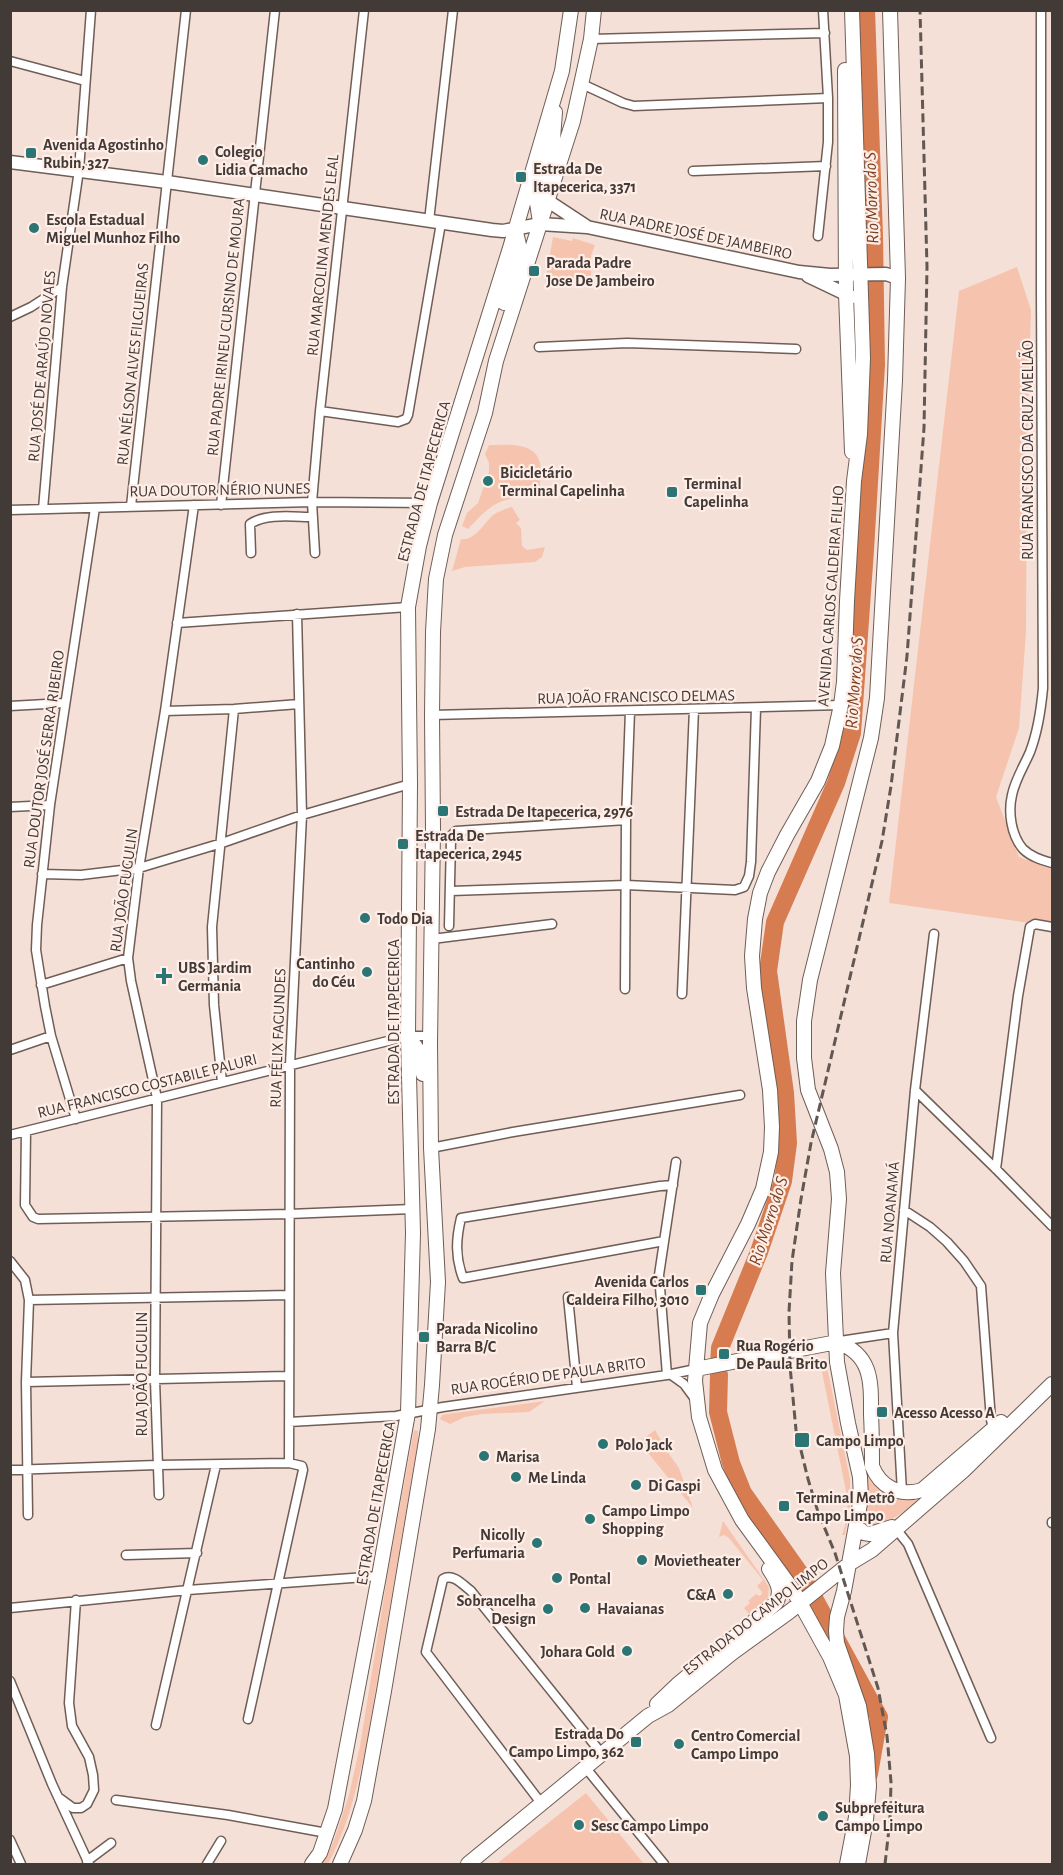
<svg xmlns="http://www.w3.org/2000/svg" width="1063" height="1875" font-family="'Alegreya Sans',sans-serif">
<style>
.green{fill:#f6c4ae}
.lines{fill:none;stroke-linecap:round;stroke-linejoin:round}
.river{stroke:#d77c50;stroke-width:18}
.street-casing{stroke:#6f5e56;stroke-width:11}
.secondary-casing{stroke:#6f5e56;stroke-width:15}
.primary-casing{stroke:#6f5e56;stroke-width:16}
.street{stroke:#fff;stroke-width:8}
.secondary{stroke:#fff;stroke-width:12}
.primary{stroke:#fff;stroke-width:14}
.rail{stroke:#615753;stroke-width:3;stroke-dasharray:9 4.5;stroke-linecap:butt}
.poi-dot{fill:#2b7575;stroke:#ffeee7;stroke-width:2}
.labels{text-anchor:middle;stroke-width:4.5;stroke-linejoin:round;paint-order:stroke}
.poi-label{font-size:16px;font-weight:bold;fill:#423a37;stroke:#ffeee7;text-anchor:start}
.street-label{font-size:16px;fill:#423a37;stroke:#ffeee7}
.water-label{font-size:18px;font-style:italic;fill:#7a3e20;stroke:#ffeee7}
</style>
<rect width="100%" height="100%" fill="#f4e0d7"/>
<path class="green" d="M553,237L572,241L573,238L595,245L591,256V283L545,282Z
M1017,267L1031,310L1027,443L1026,632L1019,728L996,797L1019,857L1052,869V926L889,903L959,291Z
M489,445C505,445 535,441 540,463C542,473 539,487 539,497C500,497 494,501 468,529L462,526L467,513L478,503L489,472V463L485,454Z
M512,507L520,520L516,523L521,528L522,546L527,550L545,547L542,557L535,562L465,567L452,571L461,539C475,541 484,523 493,515C499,511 505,509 512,507Z
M827,1367L850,1479V1507L845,1535H842L845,1526L848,1501L822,1372Z
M545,1401L529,1412L482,1414L465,1417L450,1424L440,1419L442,1415L447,1414Z
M414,1430L418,1431V1441L366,1746C357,1787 348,1827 328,1864H322L333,1843L349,1795L360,1746L388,1572Z
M655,1430L669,1454L679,1468L693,1508L639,1442Z
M866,1470C877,1493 895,1503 920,1499L907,1510L880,1526L865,1528L868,1498Z
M723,1521L769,1587L768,1598L749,1614L744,1608L750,1603L748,1601L756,1594L759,1596L761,1595L762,1592L757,1586L763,1580L729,1538L724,1535L719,1537Z
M586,1793L644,1864H497L504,1858Z"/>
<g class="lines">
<path class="river" d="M719,1364L720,1348L759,1252L783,1181L788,1143L785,1093L768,971L775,922L836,783L852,733L865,550L876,365L874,236L866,10
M719,1375L718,1412L731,1463L743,1493L803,1578L879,1717L869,1774"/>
<g class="street-casing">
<path id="street" d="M1041,10V294L1043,688C1041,710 1038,731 1030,752C1024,766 1015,780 1012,795C1008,812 1011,835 1023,849C1031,857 1042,860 1052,863
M591,39L825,33
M10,61L85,81
M582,84L623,103L634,106L828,98
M693,171L826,166
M429,221L453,10
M818,236L828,142V98L823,10
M10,317L31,307L62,287
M539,347L627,343L796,349
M320,411L398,422L406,419L408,415L441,223
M221,505L275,10
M131,506L186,10
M43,509L62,287L79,170L91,10
M10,510L312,502L430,503
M251,553L250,524C266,513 294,517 313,517
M315,553L312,502L320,411L364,10
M177,623L408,607
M10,706L64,703
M165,711L234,709L299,704
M432,715L841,705
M10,807L50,805
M42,874L81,875L139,868L222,843L302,815L410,784
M451,891L626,885L735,890L744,887L749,876L751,862L756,708
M449,926L451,839V836L456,831L626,820
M432,939L552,924
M41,985L128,958
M625,989L626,820L630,711
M682,994L694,709
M10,1050L51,1036
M222,1082L214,1005L212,927L234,709
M915,1090L996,1169L1052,1226
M76,1119L51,1036L45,1006L36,950L37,925L50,805L95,508
M26,1131L25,1205L33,1217L38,1219L289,1214L412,1209
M10,1135L408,1036H430
M431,1148L513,1132L740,1095
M996,1169L1018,996L1030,927L1035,924L1052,927
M904,1210L930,1227L947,1242L964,1261L981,1286L991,1420L994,1431
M664,1241L463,1278C455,1257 456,1239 461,1218L660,1186L673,1185
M10,1261L25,1280L29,1300L26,1382L28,1515
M568,1297L577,1387
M29,1300L289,1295
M840,1341L893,1333
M670,1374L684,1384L695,1399
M667,1375L659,1275L676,1162
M26,1382L288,1376
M289,1422L396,1416L443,1407L667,1375L696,1369
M289,1463L290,1065L302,815L297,614
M10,1470L157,1465L289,1463L302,1466L303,1470L248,1719
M902,1492L893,1333L915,1090L934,934
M159,1495L155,1380L157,1098L131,981L128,958L139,868L165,711L194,505
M1052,1523V1522
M896,1529L908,1544L991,1738
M126,1555L197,1553
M10,1608L188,1590L379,1576
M10,1681L52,1784L89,1864
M156,1725L216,1465
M585,1767L664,1864
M58,1797L73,1808H81L87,1804L94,1790L93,1775L89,1757L72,1726L69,1703L76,1600
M116,1800L228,1815L327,1833
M541,1803L426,1652L443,1579C453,1573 463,1585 471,1591L602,1754
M10,1840L21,1864
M87,1861L111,1843
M207,1864L221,1841"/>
</g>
<g class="secondary-casing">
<path id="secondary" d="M10,162L167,182L492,230L503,231L540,224L587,227L799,272L830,275L886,274L898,278
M548,201L586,226
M808,276L852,297"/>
</g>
<g class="primary-casing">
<path id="primary" d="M845,70L846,294L852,452
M540,222L537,203L538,191L553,139L555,112
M504,303L519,256V245L516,232
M408,1036L420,1053L423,1074
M837,1342C873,1355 871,1383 871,1415C872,1432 872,1449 872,1466C880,1487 900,1497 922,1490L1001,1422
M696,1369L837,1342
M856,1526L864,1533L870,1534L892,1527L896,1529
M657,1704L677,1685L776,1603C783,1590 776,1580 769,1569
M312,1864L320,1853L335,1809L379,1576L408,1413L413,1233L408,1036L410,784L408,607L419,546L430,503L510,248L562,71L571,10
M340,1864L355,1830L364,1801L384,1691L428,1429L432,1385L438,1282L431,1148L430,1043L433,829L432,715L433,632L436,579L445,535L485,413L496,361L573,121L591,39L594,10
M468,1864L648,1716L668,1705L732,1653L789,1612L849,1564L872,1550L963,1471L1052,1384
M847,1864L856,1817L858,1785L857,1756L846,1695L830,1657L793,1590L742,1520L715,1470L699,1417L695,1381L700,1323L712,1294L748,1224L763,1189L771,1152L772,1127L770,1090L754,988L752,956L755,919L760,893L768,872L787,835L818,781L832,746L841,705L844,682L847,601L854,481L860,434L863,358L852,10
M858,1864L866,1820L869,1786L867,1754L859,1706L837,1643L836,1631L837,1617L844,1591L861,1498L860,1477L848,1423L837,1362L833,1273L839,1199L837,1172L831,1149L808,1090L804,1058V1021L810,980L871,738L877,698L895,380L898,278L890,10"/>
</g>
<use href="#street" class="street"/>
<use href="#secondary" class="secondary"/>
<use href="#primary" class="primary"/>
<path class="rail" d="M885,1864L890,1820L891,1782L887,1736L878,1688L835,1553L818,1512L808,1479L796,1430L790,1366L789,1312L792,1261L801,1199L811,1143L882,841L891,786L907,656L924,428L927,267L920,10"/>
</g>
<g class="poi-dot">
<rect x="25" y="147" width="12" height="12" rx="3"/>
<circle cx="203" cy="160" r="6"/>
<rect x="515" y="171" width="12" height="12" rx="3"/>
<circle cx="34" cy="228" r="6"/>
<rect x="528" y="265" width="12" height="12" rx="3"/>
<circle cx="488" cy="481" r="6"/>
<rect x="666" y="486" width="12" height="12" rx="3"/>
<rect x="437" y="805" width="12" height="12" rx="3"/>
<rect x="397" y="838" width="12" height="12" rx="3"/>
<circle cx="365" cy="918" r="6"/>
<circle cx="367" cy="972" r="6"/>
<path d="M161 967h6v6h6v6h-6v6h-6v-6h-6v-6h6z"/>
<rect x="695" y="1284" width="12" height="12" rx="3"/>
<rect x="418" y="1331" width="12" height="12" rx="3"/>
<rect x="718" y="1348" width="12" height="12" rx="3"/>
<rect x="876" y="1406" width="12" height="12" rx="3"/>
<rect x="794" y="1432" width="16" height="16" rx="3"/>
<circle cx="603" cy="1444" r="6"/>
<circle cx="484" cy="1456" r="6"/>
<circle cx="516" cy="1477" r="6"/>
<circle cx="636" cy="1485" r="6"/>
<rect x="778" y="1500" width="12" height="12" rx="3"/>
<circle cx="590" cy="1519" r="6"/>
<circle cx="537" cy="1543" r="6"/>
<circle cx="642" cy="1560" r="6"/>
<circle cx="557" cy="1578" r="6"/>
<circle cx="728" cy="1594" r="6"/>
<circle cx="585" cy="1608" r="6"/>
<circle cx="548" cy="1609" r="6"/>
<circle cx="627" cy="1651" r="6"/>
<rect x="630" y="1736" width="12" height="12" rx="3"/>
<circle cx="679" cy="1744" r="6"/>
<circle cx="823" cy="1816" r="6"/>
<circle cx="579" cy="1825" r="6"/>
</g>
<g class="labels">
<g class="poi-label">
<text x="43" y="150">Avenida Agostinho<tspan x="43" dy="18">Rubin, 327</tspan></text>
<text x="215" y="157">Colegio<tspan x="215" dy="18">Lidia Camacho</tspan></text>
<text x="533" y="174">Estrada De<tspan x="533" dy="18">Itapecerica, 3371</tspan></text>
<text x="46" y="225">Escola Estadual<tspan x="46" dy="18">Miguel Munhoz Filho</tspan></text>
<text x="546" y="268">Parada Padre<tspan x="546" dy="18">Jose De Jambeiro</tspan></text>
<text x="500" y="478">Bicicletário<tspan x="500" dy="18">Terminal Capelinha</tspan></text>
<text x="684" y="489">Terminal<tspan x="684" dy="18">Capelinha</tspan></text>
<text x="455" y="817">Estrada De Itapecerica, 2976</text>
<text x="415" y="841">Estrada De<tspan x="415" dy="18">Itapecerica, 2945</tspan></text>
<text x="377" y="924">Todo Dia</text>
<text x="355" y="969" text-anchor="end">Cantinho<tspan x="355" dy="18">do Céu</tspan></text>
<text x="178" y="973">UBS Jardim<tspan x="178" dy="18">Germania</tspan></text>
<text x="689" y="1287" text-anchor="end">Avenida Carlos<tspan x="689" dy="18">Caldeira Filho, 3010</tspan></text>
<text x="436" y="1334">Parada Nicolino<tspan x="436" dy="18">Barra B/C</tspan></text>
<text x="736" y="1351">Rua Rogério<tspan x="736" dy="18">De Paula Brito</tspan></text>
<text x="894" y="1418">Acesso Acesso A</text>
<text x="816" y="1446">Campo Limpo</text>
<text x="615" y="1450">Polo Jack</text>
<text x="496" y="1462">Marisa</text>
<text x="528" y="1483">Me Linda</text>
<text x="648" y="1491">Di Gaspi</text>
<text x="796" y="1503">Terminal Metrô<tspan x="796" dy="18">Campo Limpo</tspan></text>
<text x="602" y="1516">Campo Limpo<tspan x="602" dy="18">Shopping</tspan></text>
<text x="525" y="1540" text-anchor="end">Nicolly<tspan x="525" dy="18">Perfumaria</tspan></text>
<text x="654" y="1566">Movietheater</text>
<text x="569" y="1584">Pontal</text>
<text x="716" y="1600" text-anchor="end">C&amp;A</text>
<text x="536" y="1606" text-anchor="end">Sobrancelha<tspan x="536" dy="18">Design</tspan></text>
<text x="597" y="1614">Havaianas</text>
<text x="615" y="1657" text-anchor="end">Johara Gold</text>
<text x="624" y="1739" text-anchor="end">Estrada Do<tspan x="624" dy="18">Campo Limpo, 362</tspan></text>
<text x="691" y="1741">Centro Comercial<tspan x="691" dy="18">Campo Limpo</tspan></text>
<text x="835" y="1813">Subprefeitura<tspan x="835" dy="18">Campo Limpo</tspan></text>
<text x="591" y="1831">Sesc Campo Limpo</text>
</g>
<g class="street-label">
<text transform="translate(696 233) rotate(12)" y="6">RUA PADRE JOSÉ DE JAMBEIRO</text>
<text transform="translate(322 255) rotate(-84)" y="6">RUA MARCOLINA MENDES LEAL</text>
<text transform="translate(225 327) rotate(-84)" y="6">RUA PADRE IRINEU CURSINO DE MOURA</text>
<text transform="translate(132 364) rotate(-84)" y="6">RUA NÉLSON ALVES FILGUEIRAS</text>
<text transform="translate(41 366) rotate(-85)" y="6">RUA JOSÉ DE ARAÚJO NOVAES</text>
<text transform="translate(1027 450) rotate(-90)" y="6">RUA FRANCISCO DA CRUZ MELLÃO</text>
<text transform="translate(423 481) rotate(-75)" y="6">ESTRADA DE ITAPECERICA</text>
<text transform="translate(220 489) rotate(-1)" y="6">RUA DOUTOR NÉRIO NUNES</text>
<text transform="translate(830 596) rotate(-86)" y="6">AVENIDA CARLOS CALDEIRA FILHO</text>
<text transform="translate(636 696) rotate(-1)" y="6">RUA JOÃO FRANCISCO DELMAS</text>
<text transform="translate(43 759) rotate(-82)" y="6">RUA DOUTOR JOSÉ SERRA RIBEIRO</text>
<text transform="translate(123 890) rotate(-82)" y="6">RUA JOÃO FUGULIN</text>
<text transform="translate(393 1022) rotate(-90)" y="6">ESTRADA DE ITAPECERICA</text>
<text transform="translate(277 1038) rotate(-88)" y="6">RUA FÉLIX FAGUNDES</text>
<text transform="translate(147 1085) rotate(-14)" y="6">RUA FRANCISCO COSTABILE PALURI</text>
<text transform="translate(889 1212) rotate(-85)" y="6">RUA NOANAMÁ</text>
<text transform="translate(141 1374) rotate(-90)" y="6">RUA JOÃO FUGULIN</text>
<text transform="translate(548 1375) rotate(-8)" y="6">RUA ROGÉRIO DE PAULA BRITO</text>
<text transform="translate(375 1503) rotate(-80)" y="6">ESTRADA DE ITAPECERICA</text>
<text transform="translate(755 1616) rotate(-38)" y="6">ESTRADA DO CAMPO LIMPO</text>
</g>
<g class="water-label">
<text transform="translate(871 198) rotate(-92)" y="6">Rio Morro do S</text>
<text transform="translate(854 683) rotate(-86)" y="6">Rio Morro do S</text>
<text transform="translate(768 1221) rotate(-72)" y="6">Rio Morro do S</text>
</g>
</g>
<rect width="1063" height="1875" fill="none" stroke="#423a37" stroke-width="24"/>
</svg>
